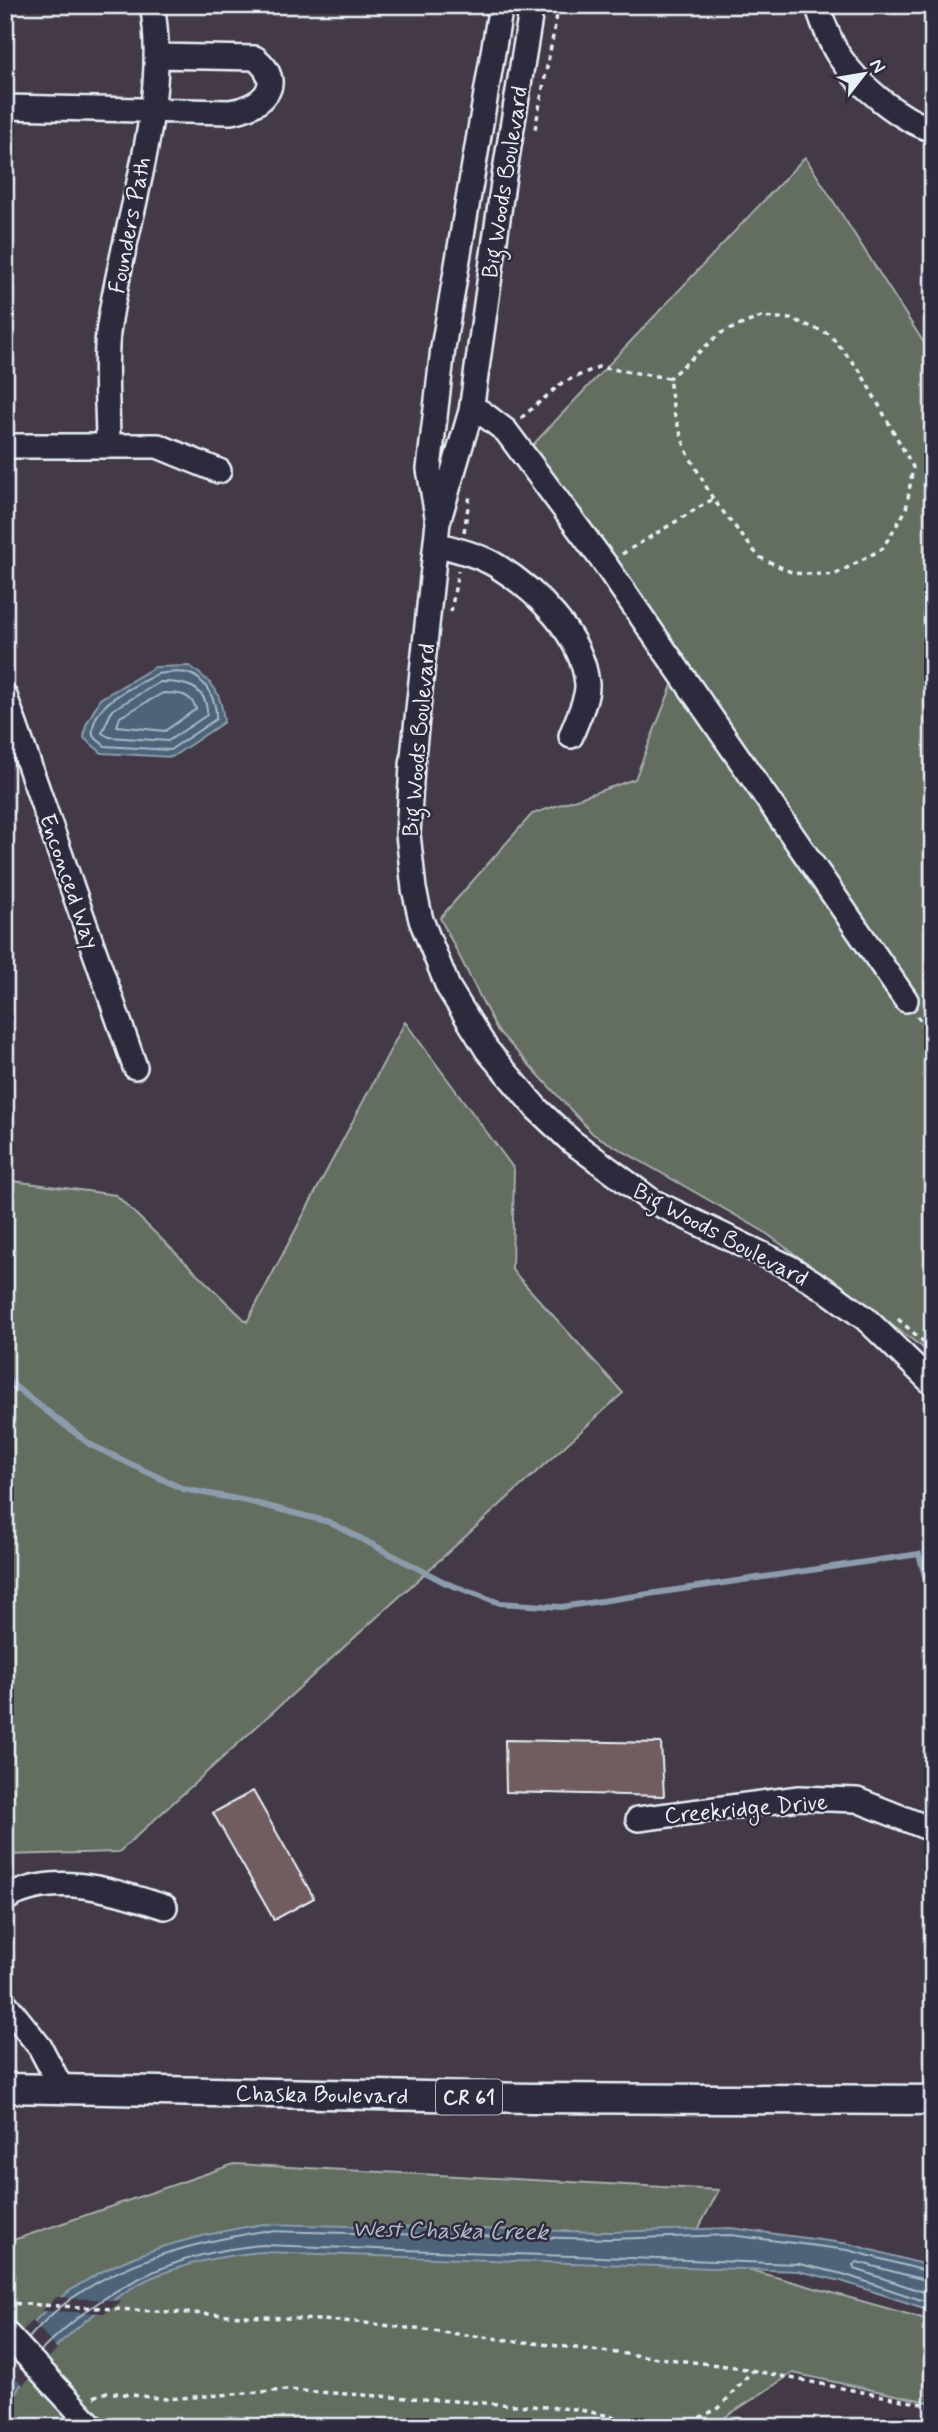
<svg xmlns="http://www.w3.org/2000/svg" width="938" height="2432" font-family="Mynerve,sans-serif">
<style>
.green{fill:#636d61;stroke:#a6afac;stroke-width:2}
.water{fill:#4e6479;stroke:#8c9cac;stroke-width:2}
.pier{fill:#433947}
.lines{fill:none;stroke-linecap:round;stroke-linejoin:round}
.shore{stroke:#aab9c5;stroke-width:2}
.stream{stroke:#8c9cac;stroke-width:6}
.building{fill:#715d5e;stroke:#e8f1f8;stroke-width:2}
.minor-casing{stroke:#e8f1f8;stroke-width:28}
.major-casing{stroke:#e8f1f8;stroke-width:33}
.path{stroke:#e8f1f8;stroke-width:3.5;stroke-dasharray:5 5;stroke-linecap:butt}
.minor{stroke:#2f2a3d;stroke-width:23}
.major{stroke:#2f2a3d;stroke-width:28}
.labels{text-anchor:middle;stroke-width:5;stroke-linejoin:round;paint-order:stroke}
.shield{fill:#2f2a3d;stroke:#b0b5c0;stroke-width:2}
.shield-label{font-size:21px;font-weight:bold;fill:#e8f1f8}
.street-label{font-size:23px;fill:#e8f1f8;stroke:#2f2a3d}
.water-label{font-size:24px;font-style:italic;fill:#aab9c5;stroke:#2f2a3d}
</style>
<rect width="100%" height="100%" fill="#433947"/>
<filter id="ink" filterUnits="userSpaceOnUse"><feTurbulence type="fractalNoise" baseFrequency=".0143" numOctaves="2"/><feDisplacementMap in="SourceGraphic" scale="14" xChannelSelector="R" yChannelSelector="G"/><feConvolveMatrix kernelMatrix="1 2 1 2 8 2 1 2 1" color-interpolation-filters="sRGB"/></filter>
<g filter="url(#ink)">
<path class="green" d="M805,157L933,357V1355L763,1231L593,1134L497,1030L440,918L532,814L635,779L684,655L526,452Z
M405,1022L514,1169L512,1270L623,1393L119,1852L5,1855V1180L116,1195L247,1322Z
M234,2164L719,2190L686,2252L933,2321V2403L793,2373L710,2427H256L187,2424L183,2427H5V2243Z"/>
<path class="water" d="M190,666C215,685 221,691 224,722L172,757L102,753L84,738L86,725L100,699L155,667Z
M263,2224L609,2232L731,2228L850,2244L933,2267V2311L841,2281L798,2271L263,2252C225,2255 189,2262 153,2277C115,2292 30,2362 12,2399L15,2406L5,2410C5,2394 1,2372 5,2357C7,2349 19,2339 25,2332C83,2262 178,2238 263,2224Z"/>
<path class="pier" d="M57,2297L122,2301L105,2313L41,2311Z
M32,2320L57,2349L23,2385L5,2366V2351Z"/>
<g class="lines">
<path class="shore" d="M157,674C166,673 178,671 187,673C206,678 217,701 216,719L170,750L105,746L93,736C89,703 134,687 157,674Z
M160,682C183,682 208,685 207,715L168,741L109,737L102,733L112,710Z
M163,693C178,693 191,693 196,709L165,731L117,726L120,717Z
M933,2282L857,2262L853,2265L855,2269L933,2295
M29,2338C86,2269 179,2245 264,2231L609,2239L731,2235L848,2250L933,2273
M41,2351C103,2288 174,2252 263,2245L799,2264L843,2274L933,2304"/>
<path class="stream" d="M5,1379L91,1445L183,1489L247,1501L329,1522L446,1583L500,1603L561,1607L919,1554L927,1584L933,1592"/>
</g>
<path class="building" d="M505,1740L661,1743L664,1796L506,1792Z
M253,1791L314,1898L274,1920L213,1813Z"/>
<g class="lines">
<g class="minor-casing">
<path id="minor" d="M501,5L443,348L429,469L438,522L412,766L408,834L414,889L421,920L448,987L487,1050L537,1109L571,1141L652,1201L789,1267L829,1292L866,1319L933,1384
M817,5C823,22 829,41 839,56C858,85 899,119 933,130
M5,107L230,112C261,108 288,84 255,58L156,56
M471,411L481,412L506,431L605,564L906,1000
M108,445C108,409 104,369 108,333C121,232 171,105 152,5
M5,446H158L219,471
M439,519L471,411L503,183L532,5
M436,544C457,550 479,555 497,566C536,590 583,636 587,684C588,700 576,721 571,736
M5,696L135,1067
M638,1819L799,1798L857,1800L933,1830
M5,1899C56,1870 113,1891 165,1907
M5,2003L40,2047L62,2089
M5,2332L93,2427"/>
</g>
<g class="major-casing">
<g id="major">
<path id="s1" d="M5,2088L532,2098L933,2100"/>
</g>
</g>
<path class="path" d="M535,129L559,5
M521,418L562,383L598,367L669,378L674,413L686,450L713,499L759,557L793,573L834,575L882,549L906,510L913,467L860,371L829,334L792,319L761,317L721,333L669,378
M464,532L470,495
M622,554L713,499
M451,612L458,571
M917,1016L933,1039
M898,1319L933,1350
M5,2303L357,2322L735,2367L933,2406
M94,2397L107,2392L166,2399L287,2390L576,2409L652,2425L695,2420L719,2408L752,2371"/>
<use href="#minor" class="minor"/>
<use href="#major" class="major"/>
</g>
</g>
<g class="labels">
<rect class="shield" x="436" y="2079.5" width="66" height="35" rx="5"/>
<g class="shield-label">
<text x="469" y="2104">CR 61</text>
</g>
<g class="street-label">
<text transform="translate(504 182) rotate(-81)" y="8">Big Woods Boulevard</text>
<text transform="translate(129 225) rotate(-79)" y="8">Founders Path</text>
<text transform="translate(418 740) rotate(-85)" y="8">Big Woods Boulevard</text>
<text transform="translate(70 881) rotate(71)" y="8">Enconced Way</text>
<text transform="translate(721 1234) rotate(28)" y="8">Big Woods Boulevard</text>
<text transform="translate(746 1808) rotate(-5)" y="8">Creekridge Drive</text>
<text dy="8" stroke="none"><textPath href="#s1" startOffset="317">Chaska Boulevard</textPath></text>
</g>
<g class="water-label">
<text transform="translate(450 2230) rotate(1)" y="8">West Chaska Creek</text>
</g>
</g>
<rect width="938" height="2432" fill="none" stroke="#2f2a3d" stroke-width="28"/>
<rect x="14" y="14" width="910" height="2404" fill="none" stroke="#e8f1f8" stroke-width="2.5" filter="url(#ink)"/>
<g transform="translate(864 74) rotate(59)" stroke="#2f2a3d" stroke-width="5" paint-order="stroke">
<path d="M0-5L12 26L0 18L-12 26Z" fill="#e8f1f8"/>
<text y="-10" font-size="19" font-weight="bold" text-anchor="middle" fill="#e8f1f8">N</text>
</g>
</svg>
